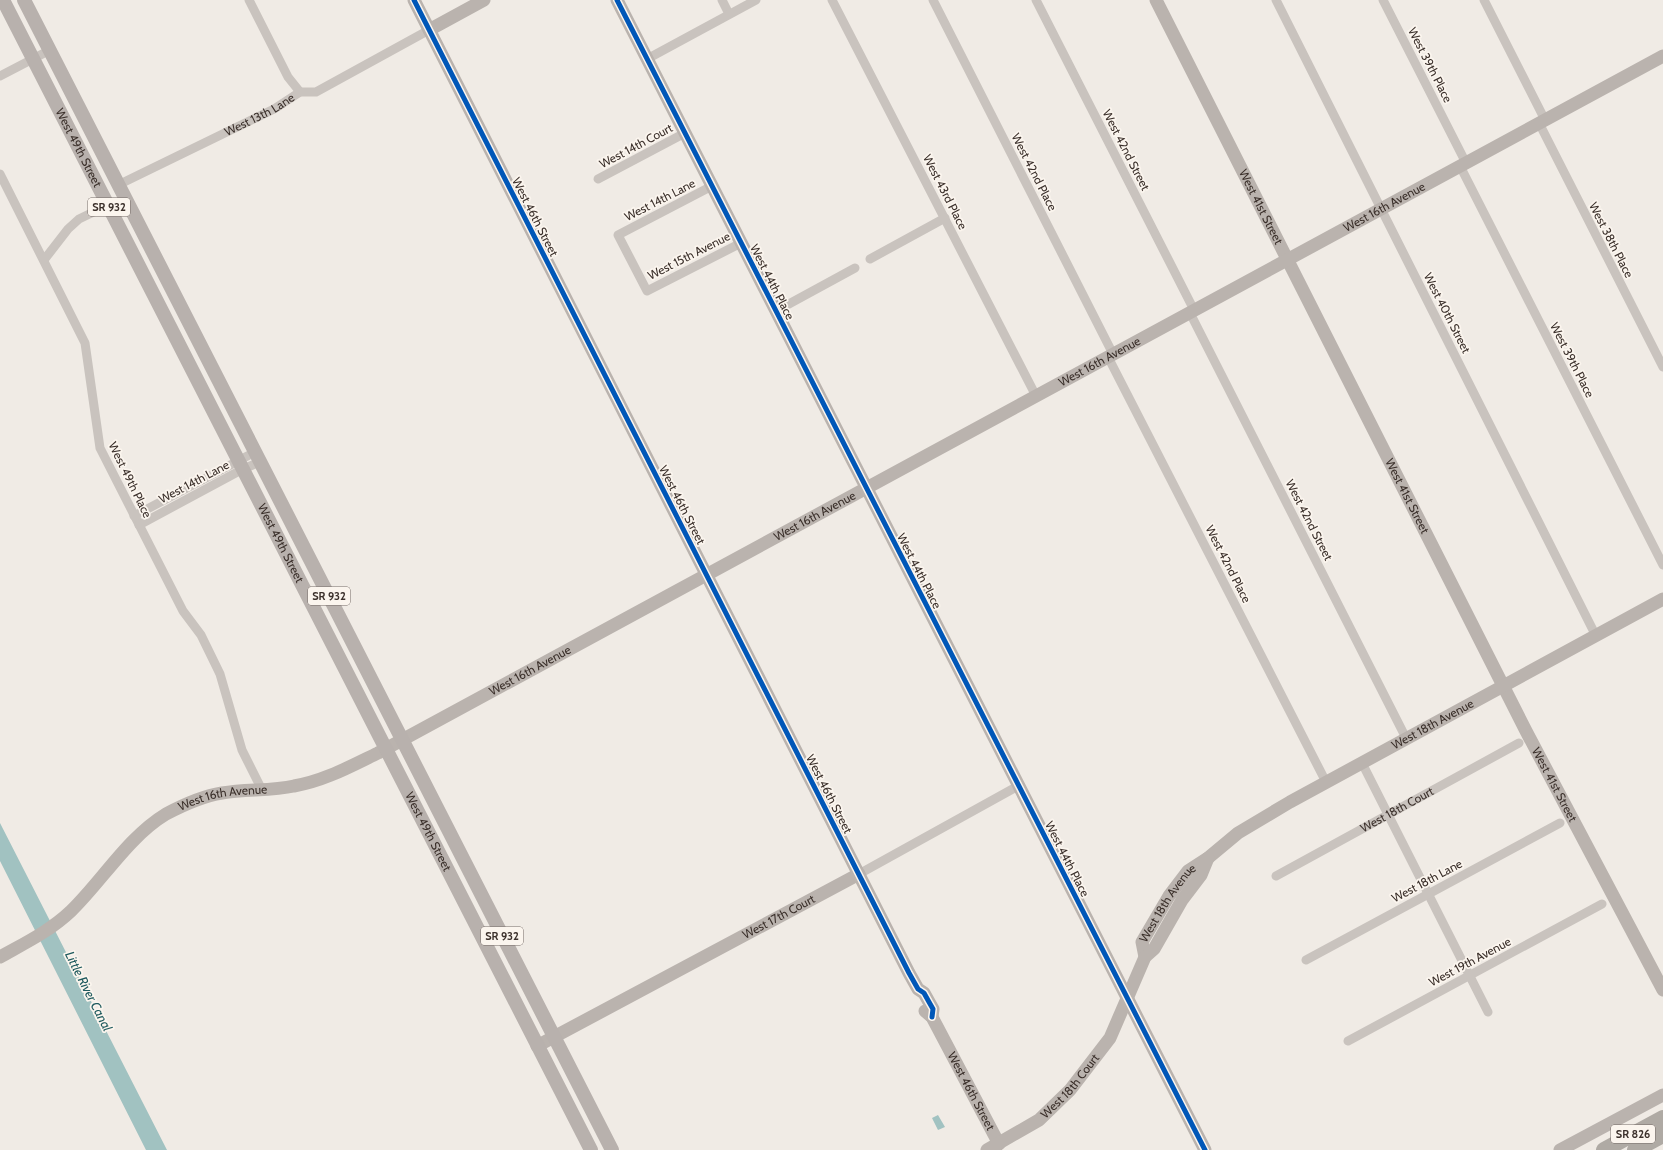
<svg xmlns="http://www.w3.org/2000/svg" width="1663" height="1150" font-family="Cabin,sans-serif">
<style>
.water{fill:#a1c2c1}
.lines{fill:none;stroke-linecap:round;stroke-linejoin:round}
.street{stroke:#c9c3be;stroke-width:9}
.secondary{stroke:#bab3ae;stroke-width:13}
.primary{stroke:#b8b1ad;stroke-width:14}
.highway{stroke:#afaaa4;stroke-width:16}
.cycleway-casing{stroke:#fbf5ee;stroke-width:8}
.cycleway{stroke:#0057b8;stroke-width:5}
.labels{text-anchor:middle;stroke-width:3.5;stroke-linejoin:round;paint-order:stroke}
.shield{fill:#fbf5ee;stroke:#756b66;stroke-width:1}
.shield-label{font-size:11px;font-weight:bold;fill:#3b302b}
.street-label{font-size:12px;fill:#3b302b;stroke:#fbf5ee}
.water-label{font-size:13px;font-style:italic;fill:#1f5a5e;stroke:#fbf5ee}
</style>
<rect width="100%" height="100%" fill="#f0ebe5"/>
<path class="water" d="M0,823L167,1150H146L0,861Z
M938,1115L945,1127L938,1130L932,1118Z"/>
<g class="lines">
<g class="street">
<path d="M249,0L288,77L300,92"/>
<path d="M722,0L729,14"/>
<path d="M832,0L1036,396"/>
<path d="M933,0L1113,354"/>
<path d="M1036,0L1194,310"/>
<path d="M1276,0L1596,636"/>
<path d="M1383,0L1466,163"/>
<path d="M1484,0L1545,120"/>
<path d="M647,59L756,0"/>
<path d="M0,76L50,50"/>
<path d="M1539,123L1663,367"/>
<path d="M1460,166L1663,565"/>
<path d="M0,174L85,343L100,448L183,611L201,635L220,674L242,750L262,790"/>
<path d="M598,179L685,133"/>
<path id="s1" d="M118,185L274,109L300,92H316L429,30"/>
<path d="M712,186L618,235L647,291L741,243"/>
<path d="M870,259L945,218"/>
<path d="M44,260L68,229L79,219L108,205"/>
<path d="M776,311L855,268"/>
<path d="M1190,313L1406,738"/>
<path d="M1108,357L1326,782"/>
<path d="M134,516L255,452"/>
<path d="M139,525L243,469L260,462"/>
<path d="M1362,763L1488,1012"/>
<path d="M859,874L1018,786"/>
<path id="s2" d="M1276,876L1519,743"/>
<path d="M1306,960L1560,823"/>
<path d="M1348,1041L1602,904"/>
</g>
<g class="secondary">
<path d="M414,0L909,973L918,989L924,993L929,1002L933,1009L932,1017"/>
<path d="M617,0L1205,1150"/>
<path id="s3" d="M1156,0L1526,731L1663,990"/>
<path d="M429,30L484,0"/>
<path id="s4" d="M0,957C25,943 50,931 71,911C102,881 128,837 166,814C183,805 203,796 222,793C246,789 271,791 294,786C324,781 351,766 378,753L1663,56"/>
<path id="s5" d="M1145,957L1142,942L1169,896L1188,871L1208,858L1238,833L1290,802L1663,599"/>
<path id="s6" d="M925,1011L932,1017L999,1144"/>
<path id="s7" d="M537,1046L859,874"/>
<path id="s8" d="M987,1150L1039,1120L1070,1090L1110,1038L1145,957L1154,949L1182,900L1201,875L1208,858"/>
<path d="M1560,1150L1663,1095"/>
</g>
<g class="primary">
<path id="s9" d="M3,0L591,1150"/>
<path d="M24,0L612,1150"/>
</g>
<path class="highway" d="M1604,1150L1663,1118
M1635,1150L1663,1135"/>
<g class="cycleway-casing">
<path id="cycleway" d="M414,0L909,973L918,989L924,993L929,1002L933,1009L932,1017
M617,0L1205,1150"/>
</g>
<use href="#cycleway" class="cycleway"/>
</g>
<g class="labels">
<g class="shield">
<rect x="88" y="198" width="42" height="18" rx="3"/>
<rect x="308" y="587" width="42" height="18" rx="3"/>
<rect x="481" y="927" width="42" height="18" rx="3"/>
<rect x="1611" y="1125" width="44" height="18" rx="3"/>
</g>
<g class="shield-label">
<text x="109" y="211">SR 932</text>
<text x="329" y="600">SR 932</text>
<text x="502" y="940">SR 932</text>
<text x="1633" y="1138">SR 826</text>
</g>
<g class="street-label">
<text transform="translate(1430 65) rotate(63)" y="4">West 39th Place</text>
<text dy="4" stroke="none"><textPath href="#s1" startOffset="158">West 13th Lane</textPath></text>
<text transform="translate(636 146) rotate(-28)" y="4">West 14th Court</text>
<text dy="4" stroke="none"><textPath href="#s9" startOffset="166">West 49th Street</textPath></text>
<text transform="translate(1126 150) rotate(63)" y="4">West 42nd Street</text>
<text transform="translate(1034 172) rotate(63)" y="4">West 42nd Place</text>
<text transform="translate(945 192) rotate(63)" y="4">West 43rd Place</text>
<text transform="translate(660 200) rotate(-27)" y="4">West 14th Lane</text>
<text dy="4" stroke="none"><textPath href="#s3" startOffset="232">West 41st Street</textPath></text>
<text dy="4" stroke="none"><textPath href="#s4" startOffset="1589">West 16th Avenue</textPath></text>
<text transform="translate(535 217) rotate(63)" y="4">West 46th Street</text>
<text transform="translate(1611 240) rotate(63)" y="4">West 38th Place</text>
<text transform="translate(689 256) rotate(-27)" y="4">West 15th Avenue</text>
<text transform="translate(772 282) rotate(63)" y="4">West 44th Place</text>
<text transform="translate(1447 313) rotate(63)" y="4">West 40th Street</text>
<text transform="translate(1572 360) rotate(63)" y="4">West 39th Place</text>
<text dy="4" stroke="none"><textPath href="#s4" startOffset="1265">West 16th Avenue</textPath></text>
<text transform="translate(130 480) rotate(64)" y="4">West 49th Place</text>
<text transform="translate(194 482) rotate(-28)" y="4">West 14th Lane</text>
<text dy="4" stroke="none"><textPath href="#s3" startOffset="556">West 41st Street</textPath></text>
<text transform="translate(682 505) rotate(63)" y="4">West 46th Street</text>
<text dy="4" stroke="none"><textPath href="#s4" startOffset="941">West 16th Avenue</textPath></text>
<text transform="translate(1309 520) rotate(63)" y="4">West 42nd Street</text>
<text dy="4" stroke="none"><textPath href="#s9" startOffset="610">West 49th Street</textPath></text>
<text transform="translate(1228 564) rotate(63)" y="4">West 42nd Place</text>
<text transform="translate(919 571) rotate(63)" y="4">West 44th Place</text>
<text dy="4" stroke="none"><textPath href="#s4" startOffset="617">West 16th Avenue</textPath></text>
<text dy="4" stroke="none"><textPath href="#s5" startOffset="386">West 18th Avenue</textPath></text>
<text dy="4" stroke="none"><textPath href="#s3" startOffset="880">West 41st Street</textPath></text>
<text transform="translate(829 794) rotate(63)" y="4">West 46th Street</text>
<text dy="4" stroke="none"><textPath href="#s4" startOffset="281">West 16th Avenue</textPath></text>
<text dy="4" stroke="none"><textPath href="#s2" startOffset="138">West 18th Court</textPath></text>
<text dy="4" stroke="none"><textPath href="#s9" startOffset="934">West 49th Street</textPath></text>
<text transform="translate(1067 859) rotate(63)" y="4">West 44th Place</text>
<text transform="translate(1427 881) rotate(-28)" y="4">West 18th Lane</text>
<text dy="4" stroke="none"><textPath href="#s5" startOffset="62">West 18th Avenue</textPath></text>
<text dy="4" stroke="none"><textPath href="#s7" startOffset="274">West 17th Court</textPath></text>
<text transform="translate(1470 962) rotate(-28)" y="4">West 19th Avenue</text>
<text dy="4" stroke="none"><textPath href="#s8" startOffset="106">West 18th Court</textPath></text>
<text dy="4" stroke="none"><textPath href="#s6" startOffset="93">West 46th Street</textPath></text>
</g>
<g class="water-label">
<text transform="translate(89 991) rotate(63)" y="5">Little River Canal</text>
</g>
</g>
</svg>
